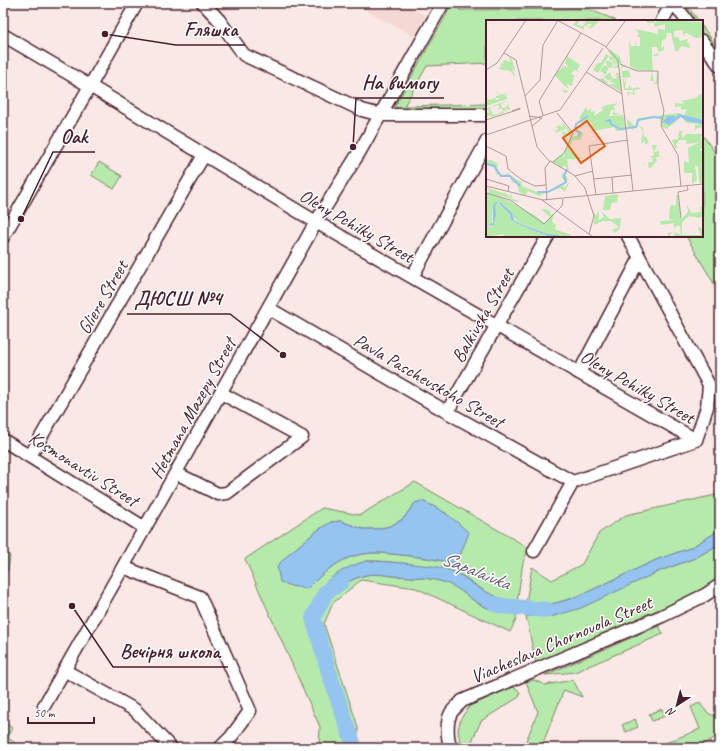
<svg xmlns="http://www.w3.org/2000/svg" width="723" height="751" font-family="Caveat,sans-serif">
<style>
.built{fill:#f5d8d3}
.green{fill:#b5eaab;stroke:#80846b;fill-rule:evenodd}
.water{fill:#96c4f1;stroke:#7882a2}
.lines{fill:none;stroke-linecap:round;stroke-linejoin:round}
.river{stroke:#96c4f1;stroke-width:16}
.minor-casing{stroke:#4a1f2b;stroke-width:15}
.minor{stroke:#fff;stroke-width:12}
.labels{text-anchor:middle;stroke-width:3;stroke-linejoin:round;paint-order:stroke}
.street-label{font-size:19px;fill:#4a1f2b;stroke:#fff}
.water-label{font-size:20px;font-style:italic;fill:#655970;stroke:#fff}
.inset-river{fill:none;stroke:#96c4f1;stroke-width:2}
.inset-road{fill:none;stroke:#b3989b;stroke-width:1}
.view{fill:#e8590c;fill-opacity:0.15;stroke:#e8590c;stroke-width:2}
.inset-edge{fill:none;stroke:#4a1f2b;stroke-width:2}
.leader{fill:none;stroke:#4a1f2b;stroke-width:1.5}
.callout-dot{fill:#4a1f2b;stroke:#fff;stroke-width:1.5}
.callout-label{font-size:20px;text-anchor:middle;font-weight:bold;fill:#4a1f2b;stroke:#fff;stroke-width:3;stroke-linejoin:round;paint-order:stroke}
</style>
<rect width="100%" height="100%" fill="#f9e8e5"/>
<filter id="ink" filterUnits="userSpaceOnUse"><feTurbulence type="fractalNoise" baseFrequency=".025" numOctaves="2"/><feDisplacementMap in="SourceGraphic" scale="8" xChannelSelector="R" yChannelSelector="G"/><feConvolveMatrix kernelMatrix="1 2 1 2 8 2 1 2 1" color-interpolation-filters="sRGB"/></filter>
<g filter="url(#ink)">
<path class="built" d="M210,3H230L225,12Z
M352,3H402L426,16L415,37Z"/>
<path class="green" d="M453,3H462L459,10L588,9L613,19L616,21H487V63L427,66L404,106L487,104V112L402,111L395,106Z
M679,3H685L699,21H692Z
M702,26L720,50V60L702,35Z
M702,134L720,160V294L686,236H702Z
M99,162L122,176L114,189L91,175Z
M415,482L529,548L523,562L517,603L494,596L481,589L463,576L410,564L378,561H366L318,590L328,598C339,587 350,579 366,575C375,573 385,575 393,576C414,577 438,577 456,587C462,591 467,596 473,600C486,609 500,613 516,614V620L510,632L416,588L361,580L333,603L324,624L358,727V748H319L320,727L245,559L322,508L360,515ZM422,501L446,513L452,563C432,558 412,556 392,554C383,553 373,552 364,554C354,555 344,559 335,565C325,571 316,580 307,589L290,553L318,530L331,522L340,521L363,529H377L390,526L403,519L415,503Z
M720,494V530L690,548L656,560L577,597L552,604L526,603L532,567L552,580L582,564L599,533L626,515Z
M3,544L10,557L8,570L3,574Z
M720,544V578L701,591L561,654L536,664L526,616H554L660,571L695,558Z
M659,626L663,634L575,672L545,675Z
M534,680L545,685L573,680L582,697L564,690L541,748H523L538,712L526,682Z
M513,687L517,689L520,693L519,697L481,721L469,748H464L460,742L458,730L461,718L470,706Z
M700,703C706,712 709,716 720,716V734L698,748H653L700,729L691,707Z
M662,709L665,716L652,721L649,714Z
M3,711L5,715L4,722L12,728L8,738L22,748H3Z
M635,719L638,727L626,732L622,725Z"/>
<path class="water" d="M422,501C442,509 453,518 469,533L458,560L452,563C432,558 412,556 392,554C383,553 373,552 364,554C354,555 344,559 335,565C325,571 316,580 307,589L291,586L280,582L277,566L290,553L318,530L331,522L340,521L363,529H377L390,526L403,519L415,503Z
M720,530V544L695,558L660,571L581,608L554,616H526V603L552,604L577,597L656,560L690,548Z
M366,561C384,561 403,563 421,565C431,566 442,567 451,571C463,575 472,584 483,590C493,596 505,600 517,603L516,614C500,613 486,609 473,600C467,596 462,591 456,588C438,577 414,577 393,576C385,575 375,573 366,575C350,579 339,587 328,598L318,590C334,574 344,568 366,561Z"/>
<g class="lines">
<path class="river" d="M341,582L326,592L313,618L331,679L353,743L350,748
M495,604L502,606L547,610"/>
<g class="minor-casing">
<path id="minor" d="M203,3L219,20L244,55L362,110L381,115H487
M674,3L687,21
M662,21L672,3
M3,35L90,86L316,222L696,440
M702,41L720,66
M628,236L709,385L707,407L696,440
M3,237L90,86L137,3
M412,277L487,141
M268,308L447,412L573,482
M579,373L640,258
M447,412L548,236
M3,440L145,528
M30,456L204,155
M176,473L218,494L227,493L302,437L221,393
M534,551L573,482L696,440
M123,567L200,597L250,711L231,737L220,748
M64,670L135,710L171,748
M44,706L123,567L316,222L360,151L443,3
M451,748C447,739 446,722 451,713C453,709 459,705 462,701L662,616L705,595L720,585"/>
</g>
<use href="#minor" class="minor"/>
</g>
</g>
<g class="labels">
<g class="street-label">
<text transform="translate(357 225) rotate(30)" y="7">Oleny Pchilky Street</text>
<text transform="translate(102 297) rotate(-60)" y="7">Gliere Street</text>
<text transform="translate(482 315) rotate(-60)" y="7">Balkivska Street</text>
<text transform="translate(429 380) rotate(30)" y="7">Pavla Paschevskoho Street</text>
<text transform="translate(638 386) rotate(30)" y="7">Oleny Pchilky Street</text>
<text transform="translate(192 408) rotate(-61)" y="7">Hetmana Mazepy Street</text>
<text transform="translate(84 468) rotate(32)" y="7">Kosmonavtiv Street</text>
<text transform="translate(561 639) rotate(-23)" y="7">Viacheslava Chornovola Street</text>
</g>
<g class="water-label">
<text transform="translate(476 570) rotate(22)" y="7">Sapalaivka</text>
</g>
</g>
<g transform="translate(486 20)">
<rect width="217" height="217" fill="#f9e8e5"/>
<path d="M91,0H94L91,5L97,6L100,2L95,0H114L106,8L102,9L106,4H101L102,9L101,6H98L97,13V9L87,5ZM160,0H166L170,3L172,0L217,2V19V17L214,18L213,14V18H209L201,13L197,15V10L188,11V17H192L194,21L202,19L201,23H203L204,28L195,26L192,31H189L185,13H181L180,19L176,20L175,28L178,26V30L173,32L185,31L172,32L171,27H166V36L172,33V48V36H166L167,51H172V66V64H168V62L170,63L171,51L166,52L168,61H164L166,51L150,50L144,47L143,20L145,26H149V21L150,26H154V17H151L153,13L149,9L172,14V9L179,10V4L168,7L169,3H161ZM122,28L134,37L135,42L138,41L135,43L139,47H136V51L143,50L145,57L137,58L139,63V59L147,58L140,59L139,68L142,69L143,65L145,68V64L146,69L152,67L154,69L155,72L154,69L148,70L149,75L144,73L142,76L141,72L147,73V70H138L135,45ZM121,30L126,33L128,35L132,40L136,72L121,64H130L124,62L125,58L120,64L112,59L117,58L121,62L122,60L118,57L124,52L126,58L131,59L130,53H133V48H127L131,45L129,39H127L130,42L128,46L127,40L124,41L123,36L121,38L120,41L126,42L127,47L122,48L120,55L114,51L118,45L122,47L119,41L112,53L107,50L111,43H115L120,34L127,38ZM81,36L94,45L91,50L94,52L89,50L85,53L89,56L92,54L88,56L86,66L81,64L83,69L78,65L79,67L78,70L83,71L80,73L77,72L79,66L68,55L73,50L71,49L74,50L78,44L77,49L79,46L83,47L79,43ZM22,37L26,39L29,51L26,49L30,58L24,51L12,49L16,46H14L18,40L25,42ZM10,71H11L13,75L21,73L16,77L20,75L21,79L0,86L2,77L3,80L9,78L8,75L10,80L16,78H10V76H13ZM214,74L217,75V99L208,101L217,104V107L211,108L209,111V105L214,104L201,103L195,97L181,109L176,107L173,97L153,101L152,105L157,108L158,117H160L163,122L160,125L158,121L156,124L155,122L159,119L155,121L157,111L153,106L147,108V111L145,107L142,108L141,99L150,107L152,98L193,93L198,95L201,89L195,90V86L189,87V83L199,84L195,81L210,78ZM23,80L15,84L16,88L21,87L22,82L24,90L19,89L20,92L17,90L18,93L6,97L5,94L4,97L2,95V98L0,92L3,93L5,91L2,92L4,89L0,90V88L4,87L7,95L12,94L17,91L16,88L12,90L13,85L4,87ZM132,83L127,87L129,89V93L135,94L126,95L128,91L126,89L123,96L137,95L140,110L130,111L128,107L108,111L104,102L93,103L90,108L97,113L96,117L94,120H87L83,129L96,139H81L83,151L78,145L76,148L66,142L64,139L67,141L77,133L75,131L77,133V138L84,117L80,108L76,111L81,113L77,120L76,110L70,113L67,109L70,112L72,108H69L74,105L77,108L76,102L86,113L85,117L91,116L93,113L88,107L95,99L93,98L100,87L102,91L105,88V92L109,91L108,96L117,90L116,87L121,85ZM193,111H197L195,115L197,118L200,114H217L215,117L217,127L213,130L217,131L216,164L213,162L212,147L209,145L211,160L206,164V153H198V141L203,143L202,128L214,122L201,124L200,120H193L190,125L192,128H189L186,120L192,119ZM166,125H171L168,132L173,131V136H177L170,137L171,141L163,149L162,142H167L166,139L169,138L163,137L168,135ZM0,140H5L12,144L11,150L16,155L24,153L23,155L35,162L36,166L53,173L63,172L79,162L75,156L78,152L82,159L77,166L79,168L81,164L83,163L79,172L74,168L54,175L55,177L42,171L39,176L33,172L31,164L26,162L24,157L10,154L8,146L0,145ZM1,168L21,174L23,177L25,174L26,177L29,175L24,178L33,181V182L27,181L23,178L12,175L50,196L58,203L64,197L56,190L53,194L57,189L62,190L65,192L64,195L68,193L66,202L70,205L69,209L62,207L86,215L77,217L62,214L34,204L12,182L7,187L6,204L0,206V173L4,171ZM132,174L131,182L126,183L124,190H117L119,176ZM190,175H192L195,199L202,192L201,184L205,193L215,192L214,187H217V196L214,198L203,196L196,202V215H215L212,208L215,207L217,217H182V213L186,212L183,217L188,216L189,212L195,215L194,206H190L188,209V203L175,205L174,201L188,200L183,199L184,186L190,185ZM11,183L24,194L27,201L34,205L62,216L75,217H16L18,214L0,217V207H5L9,203V185ZM113,191V200L118,197L115,191L124,199L135,198L134,208L129,213L126,210L133,207L125,201H117L108,205V192L110,196Z" fill="#b5eaab"/>
<path d="M193,94L213,99L216,100L217,96V104L201,101L195,97L183,105L176,102L182,96H189V98ZM10,182L15,183L26,193L28,200L34,204L62,214L72,215L77,217L62,216L34,205L25,200L24,194L12,183L9,185L10,194L8,205L0,207L7,203V185Z" fill="#96c4f1"/>
<path class="inset-river" d="M120,101L124,100L125,104L134,109L150,107L152,100L167,97L176,98M92,116L94,113L89,110L90,104L102,96M0,144L8,146L15,156H24L34,166M51,172H62L80,162L78,156L81,149"/>
<path class="inset-road" d="M71,0L119,26L132,40L147,171M120,27L140,0M18,33L30,40L39,76M134,44L151,51H172V66L178,91L175,106L192,135L195,167M0,50L11,43L40,0M100,52L136,74M57,95L53,81L95,13M43,96L56,98M0,100L34,89V88L26,91M46,106L56,98M0,115L74,90L117,28M0,126L20,136L22,149L36,160L49,166L60,165M64,141L88,155L99,168L108,196L103,214M64,142L51,127L39,76L54,60L57,25L72,0M67,142L78,133L87,113L71,93M89,156L107,151M126,157L127,173M0,159L23,166L22,172M108,159L146,155M0,166L57,180L217,164M0,173L24,180L58,204L76,186L77,179M110,175L103,126L142,120M56,180L107,217M61,180L59,148L64,141M195,198L192,172L202,170L201,166"/>
<path class="view" d="M101,101L119,126L95,143L77,118Z"/>
<rect width="217" height="217" class="inset-edge"/>
</g>
<path class="leader" d="M105 34L176 45H245M353 147L356 98H444M21 219L53 152H95M283 355L230 314H127M72 606L113 667H228"/>
<g class="callout-dot">
<circle cx="105" cy="34" r="4"/>
<circle cx="353" cy="147" r="4"/>
<circle cx="21" cy="219" r="4"/>
<circle cx="283" cy="355" r="4"/>
<circle cx="72" cy="606" r="4"/>
</g>
<g class="callout-label">
<text x="211" y="36">Fляшка</text>
<text x="400" y="89">На вимогу</text>
<text x="74" y="143">Oak</text>
<text x="178" y="305">ДЮСШ №4</text>
<text x="170" y="658">Вечірня школа</text>
</g>
<rect width="723" height="751" fill="none" stroke="#fff" stroke-width="16"/>
<rect x="8" y="8" width="707" height="735" fill="none" stroke="#4a1f2b" stroke-width="1.5" filter="url(#ink)"/>
<g transform="translate(677 705) rotate(216)" stroke="#ffffff" stroke-width="3" paint-order="stroke">
<path d="M0-3L7 15L0 10L-7 15Z" fill="#4a1f2b"/>
<text y="-6" font-size="11" font-weight="bold" text-anchor="middle" fill="#4a1f2b">N</text>
</g>
<path d="M28 717v6h66v-6" fill="none" stroke="#4a1f2b" stroke-width="2"/>
<text x="34" y="717" font-size="12" fill="#4a1f2b" stroke="#ffffff" stroke-width="3" paint-order="stroke">50 m</text>
</svg>
